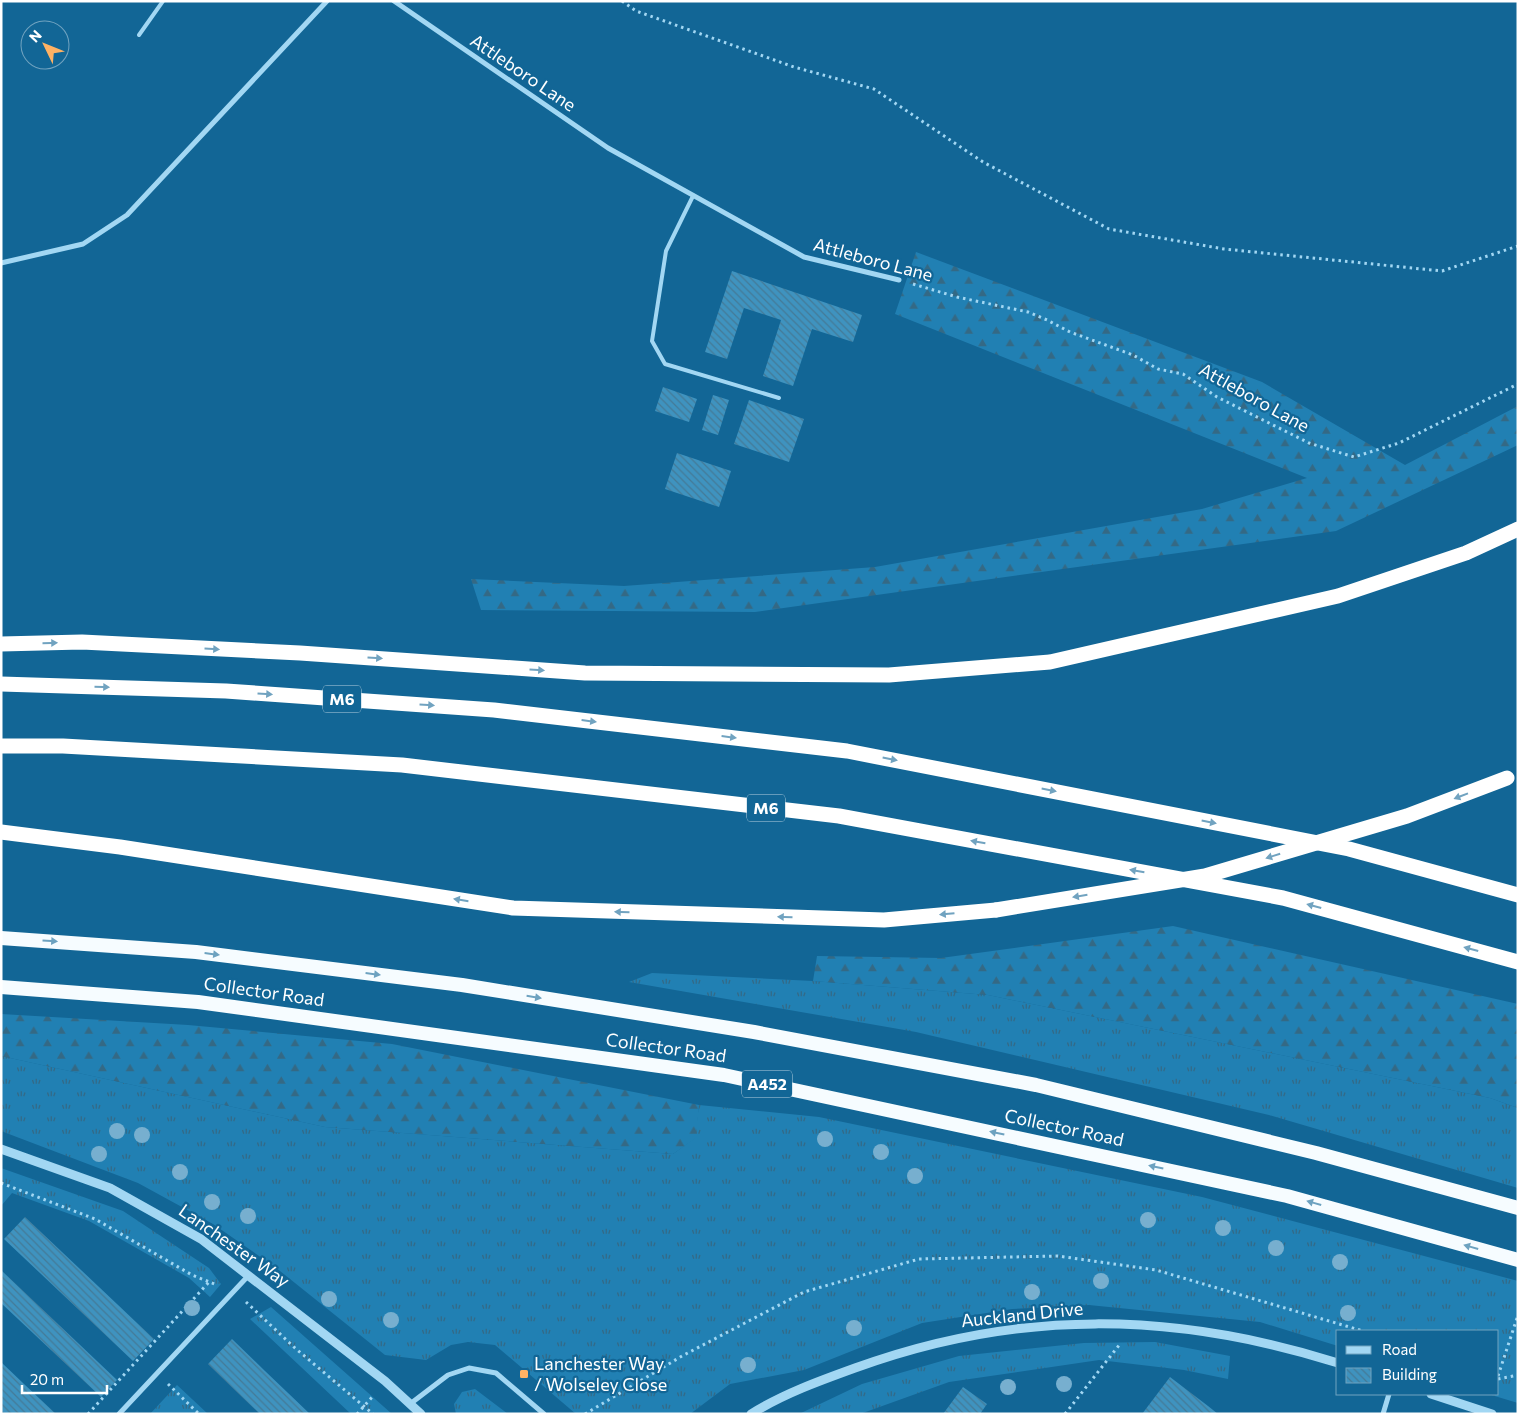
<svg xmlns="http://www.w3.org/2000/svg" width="1519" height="1415" font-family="Commissioner,sans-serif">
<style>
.grass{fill:url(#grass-tufts)}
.forest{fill:url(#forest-firs)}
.building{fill:url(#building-back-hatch)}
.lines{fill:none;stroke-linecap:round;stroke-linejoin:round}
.path{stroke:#a2d7f3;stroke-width:3;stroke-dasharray:2.5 4;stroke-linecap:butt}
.service{stroke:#a2d7f3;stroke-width:4}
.minor{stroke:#a2d7f3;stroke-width:5}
.tertiary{stroke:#a2d7f3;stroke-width:9}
.trunk{stroke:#f6fcff;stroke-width:14}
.motorway{stroke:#fff;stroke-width:15}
.motorway-bridge{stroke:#fff;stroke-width:15}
.tree{fill:#77afcf}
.oneway{fill:#71a3c0}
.oneway2{fill:#6da2c0}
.poi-dot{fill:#ffb264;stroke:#126696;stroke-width:2}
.labels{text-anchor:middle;stroke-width:4.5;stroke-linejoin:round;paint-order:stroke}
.shield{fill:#126696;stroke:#b8d1e0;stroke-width:1}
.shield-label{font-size:16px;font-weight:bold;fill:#fff}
.street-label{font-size:18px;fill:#fff;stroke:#126696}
.poi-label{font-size:18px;fill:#fff;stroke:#126696;text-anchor:start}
</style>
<defs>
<pattern id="grass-tufts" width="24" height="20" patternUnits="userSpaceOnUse" patternTransform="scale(1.25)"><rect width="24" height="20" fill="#2180b3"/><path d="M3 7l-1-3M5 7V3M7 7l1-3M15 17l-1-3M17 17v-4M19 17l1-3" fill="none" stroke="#346985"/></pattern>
<pattern id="forest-firs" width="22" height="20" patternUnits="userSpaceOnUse" patternTransform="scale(1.25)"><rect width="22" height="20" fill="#2180b3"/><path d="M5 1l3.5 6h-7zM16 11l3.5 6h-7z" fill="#346985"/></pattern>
<pattern id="building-back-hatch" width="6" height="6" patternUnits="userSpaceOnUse" patternTransform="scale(1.25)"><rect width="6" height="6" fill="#3f93bf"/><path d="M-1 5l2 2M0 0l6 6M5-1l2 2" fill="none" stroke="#447a97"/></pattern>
</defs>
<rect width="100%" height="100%" fill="#126696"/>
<path class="grass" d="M652,973L813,981L988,995L1490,1098L1518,1108V1188L1269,1115L916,1032L629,982Z
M1,1056L325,1127L673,1154L695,1138L699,1105L819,1117L1202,1197L1518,1281V1403L1488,1394H1498V1331H1338V1346L1260,1322L1089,1305L1012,1309L922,1323L804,1370L730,1384L690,1414H576L495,1345L468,1342L451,1345L426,1360L385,1355L275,1267L213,1224L138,1183L1,1131Z
M1,1168L123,1211L209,1268L221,1284L210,1297L189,1278L89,1221L12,1193L1,1206Z
M271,1307L392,1414H351L250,1319Z
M1155,1342L1230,1356L1228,1379L1184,1370L1099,1360L949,1382L860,1414H799L862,1384L959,1356L1084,1343Z
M177,1385L208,1414H150Z
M475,1389L508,1414H456L454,1404L462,1392Z"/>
<path class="forest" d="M916,252L1262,382L1405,465L1518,406V445L1336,531L755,612L481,610L471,579L624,586L875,567L1202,509L1307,478L895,314Z
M1173,926L1518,1004V1108L1490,1098L988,995L813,981L817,956L941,958Z
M1,1014L188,1025L392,1044L699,1105L696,1138L673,1154L325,1127L1,1056Z"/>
<path class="building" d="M732,271L862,315L853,342L812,329L793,386L763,376L781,320L744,308L727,359L705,352Z
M663,387L697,399L689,422L655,411Z
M713,395L729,400L718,435L702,430Z
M749,400L804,419L789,462L734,444Z
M677,453L731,471L719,507L665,489Z
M25,1217L154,1339L133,1361L4,1239Z
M1,1270L117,1380L101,1397L1,1303Z
M232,1339L265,1371L310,1414H260L241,1396L208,1364Z
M1,1362L24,1384L56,1414H1Z
M1170,1377L1208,1406L1218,1414H1142Z
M963,1387L987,1404L980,1414H943Z"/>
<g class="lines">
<path class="path" d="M622,1L636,11L794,67L874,89L983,162L1109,229L1224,249L1442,271L1518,246
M913,284L957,297L1028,312L1047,320L1070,332L1133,355L1158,369L1183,374L1217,397L1309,443L1354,457L1399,443L1518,384
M1,1183L95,1219L192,1275L217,1285
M246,1302L295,1348L373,1414
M1498,1376L1518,1315
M1498,1379L1518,1375
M168,1384L199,1414
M88,1414L209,1282
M357,1414L374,1395
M585,1414L682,1356L804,1292L919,1259L1058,1256L1156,1270L1363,1331
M1065,1414L1120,1344"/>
<path class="service" d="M139,35L163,1
M693,196L666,251L652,341L665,364L779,398"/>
<path class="minor" d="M394,1L608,148L804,257L899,280
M1,263L83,244L127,215L327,1
M410,1404L448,1375L469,1368L496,1373L544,1414
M119,1414L249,1275
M1383,1414L1389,1394"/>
<path class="tertiary" d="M1,1149L110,1188L201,1239L385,1381L421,1414
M1431,1394L1492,1414
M751,1414C783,1394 819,1381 855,1368C1017,1309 1173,1311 1338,1363"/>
<path class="trunk" d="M1,938L196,952L462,985L754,1032L1036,1085L1316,1153L1518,1208
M1,987L198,1002L724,1075L1287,1196L1518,1260"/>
<path class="motorway" d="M1,644L82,642L300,653L585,673L889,675L1050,662L1338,596L1466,553L1518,529
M1,684L226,691L494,710L847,751L1349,849L1518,895
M1,746H63L402,765L839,816L1283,898L1518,962
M1,832L120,847L513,908L884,920L996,910"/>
<path class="motorway-bridge" d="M996,910L1205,876L1407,816L1507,778"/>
</g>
<g class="tree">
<circle cx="117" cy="1131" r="8"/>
<circle cx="142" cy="1135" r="8"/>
<circle cx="825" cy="1139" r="8"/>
<circle cx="881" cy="1152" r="8"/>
<circle cx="99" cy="1154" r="8"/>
<circle cx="180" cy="1172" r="8"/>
<circle cx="915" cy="1176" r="8"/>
<circle cx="212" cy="1202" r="8"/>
<circle cx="248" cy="1216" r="8"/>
<circle cx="1148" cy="1220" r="8"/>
<circle cx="1223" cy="1228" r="8"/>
<circle cx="1276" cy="1248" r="8"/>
<circle cx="1340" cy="1262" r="8"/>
<circle cx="1101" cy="1281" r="8"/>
<circle cx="1032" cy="1292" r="8"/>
<circle cx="329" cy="1299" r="8"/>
<circle cx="192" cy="1308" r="8"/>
<circle cx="1348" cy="1313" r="8"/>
<circle cx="391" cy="1320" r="8"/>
<circle cx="854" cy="1328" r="8"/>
<circle cx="748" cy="1365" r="8"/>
<circle cx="1064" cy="1384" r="8"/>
<circle cx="1008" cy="1387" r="8"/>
</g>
<defs><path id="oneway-solid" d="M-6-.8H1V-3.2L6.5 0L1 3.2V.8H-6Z" transform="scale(1.25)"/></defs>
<g class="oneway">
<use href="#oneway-solid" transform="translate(50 643) rotate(-1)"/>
<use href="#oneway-solid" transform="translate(212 649) rotate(3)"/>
<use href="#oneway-solid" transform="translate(375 658) rotate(4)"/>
<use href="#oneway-solid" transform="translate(537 670) rotate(4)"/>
<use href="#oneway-solid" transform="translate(102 687) rotate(2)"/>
<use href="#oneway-solid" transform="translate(265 694) rotate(4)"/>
<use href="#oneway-solid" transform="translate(427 705) rotate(4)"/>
<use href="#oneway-solid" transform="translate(589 721) rotate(7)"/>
<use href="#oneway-solid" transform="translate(729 737) rotate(7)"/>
<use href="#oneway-solid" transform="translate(890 759) rotate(11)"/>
<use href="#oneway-solid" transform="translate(1049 790) rotate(11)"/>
<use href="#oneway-solid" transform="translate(1461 796) rotate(159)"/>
<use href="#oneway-solid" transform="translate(1209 822) rotate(11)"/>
<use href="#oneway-solid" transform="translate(978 842) rotate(-170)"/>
<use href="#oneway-solid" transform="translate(1273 856) rotate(163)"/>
<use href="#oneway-solid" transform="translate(1137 871) rotate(-170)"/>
<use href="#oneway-solid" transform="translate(1080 896) rotate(171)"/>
<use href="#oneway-solid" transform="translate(461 900) rotate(-171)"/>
<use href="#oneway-solid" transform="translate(1314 906) rotate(-165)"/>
<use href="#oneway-solid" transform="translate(622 912) rotate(-178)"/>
<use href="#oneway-solid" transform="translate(947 914) rotate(175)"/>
<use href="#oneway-solid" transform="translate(785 917) rotate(-178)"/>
<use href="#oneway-solid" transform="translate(1471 949) rotate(-165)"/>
</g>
<g class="oneway2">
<use href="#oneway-solid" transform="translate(50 941) rotate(4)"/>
<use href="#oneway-solid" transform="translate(212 954) rotate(7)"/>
<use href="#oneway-solid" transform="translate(373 974) rotate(7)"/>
<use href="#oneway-solid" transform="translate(534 997) rotate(9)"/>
<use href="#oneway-solid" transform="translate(997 1133) rotate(-168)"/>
<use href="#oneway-solid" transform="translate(1156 1167) rotate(-168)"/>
<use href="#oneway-solid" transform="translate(1314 1203) rotate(-164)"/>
<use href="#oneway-solid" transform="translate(1471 1247) rotate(-164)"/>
</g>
<rect class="poi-dot" x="519" y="1369" width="10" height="10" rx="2.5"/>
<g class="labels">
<g class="shield">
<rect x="323" y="685.5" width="38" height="27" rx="4"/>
<rect x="747" y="794.5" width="38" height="27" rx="4"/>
<rect x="742" y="1070.5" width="50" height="27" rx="4"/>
</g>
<g class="shield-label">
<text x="342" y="705">M6</text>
<text x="766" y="814">M6</text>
<text x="767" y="1090">A452</text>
</g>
<g class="street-label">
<text transform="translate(523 73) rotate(34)" y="6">Attleboro Lane</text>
<text transform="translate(873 260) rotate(15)" y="6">Attleboro Lane</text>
<text transform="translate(1254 398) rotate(29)" y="6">Attleboro Lane</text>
<text transform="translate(264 992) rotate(8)" y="6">Collector Road</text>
<text transform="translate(666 1048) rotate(8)" y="6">Collector Road</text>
<text transform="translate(1064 1128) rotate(12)" y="6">Collector Road</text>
<text transform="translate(234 1246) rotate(35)" y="6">Lanchester Way</text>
<text transform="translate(1022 1315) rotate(-6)" y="6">Auckland Drive</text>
</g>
<g class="poi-label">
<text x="534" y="1370">Lanchester Way<tspan x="534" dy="21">/ Wolseley Close</tspan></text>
</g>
</g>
<rect width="1519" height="1415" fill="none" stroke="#ffffff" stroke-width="5"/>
<rect x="1336" y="1330" width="162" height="65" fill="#126696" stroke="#71a3c0"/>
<rect x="1346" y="1346" width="25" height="8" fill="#a2d7f3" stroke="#71a3c0"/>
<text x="1382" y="1355" font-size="15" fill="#ffffff">Road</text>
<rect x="1346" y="1368" width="25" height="15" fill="url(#building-back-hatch)" stroke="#71a3c0"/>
<text x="1382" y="1380" font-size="15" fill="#ffffff">Building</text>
<g transform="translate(45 45) rotate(313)"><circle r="24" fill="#126696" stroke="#71a3c0"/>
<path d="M0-4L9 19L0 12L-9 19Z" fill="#ffb264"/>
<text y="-8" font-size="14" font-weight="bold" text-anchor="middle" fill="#ffffff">N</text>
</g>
<path d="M22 1385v8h85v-8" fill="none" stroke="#ffffff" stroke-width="2.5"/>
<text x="30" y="1385" font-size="15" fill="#ffffff" stroke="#126696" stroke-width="4" paint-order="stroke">20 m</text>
</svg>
